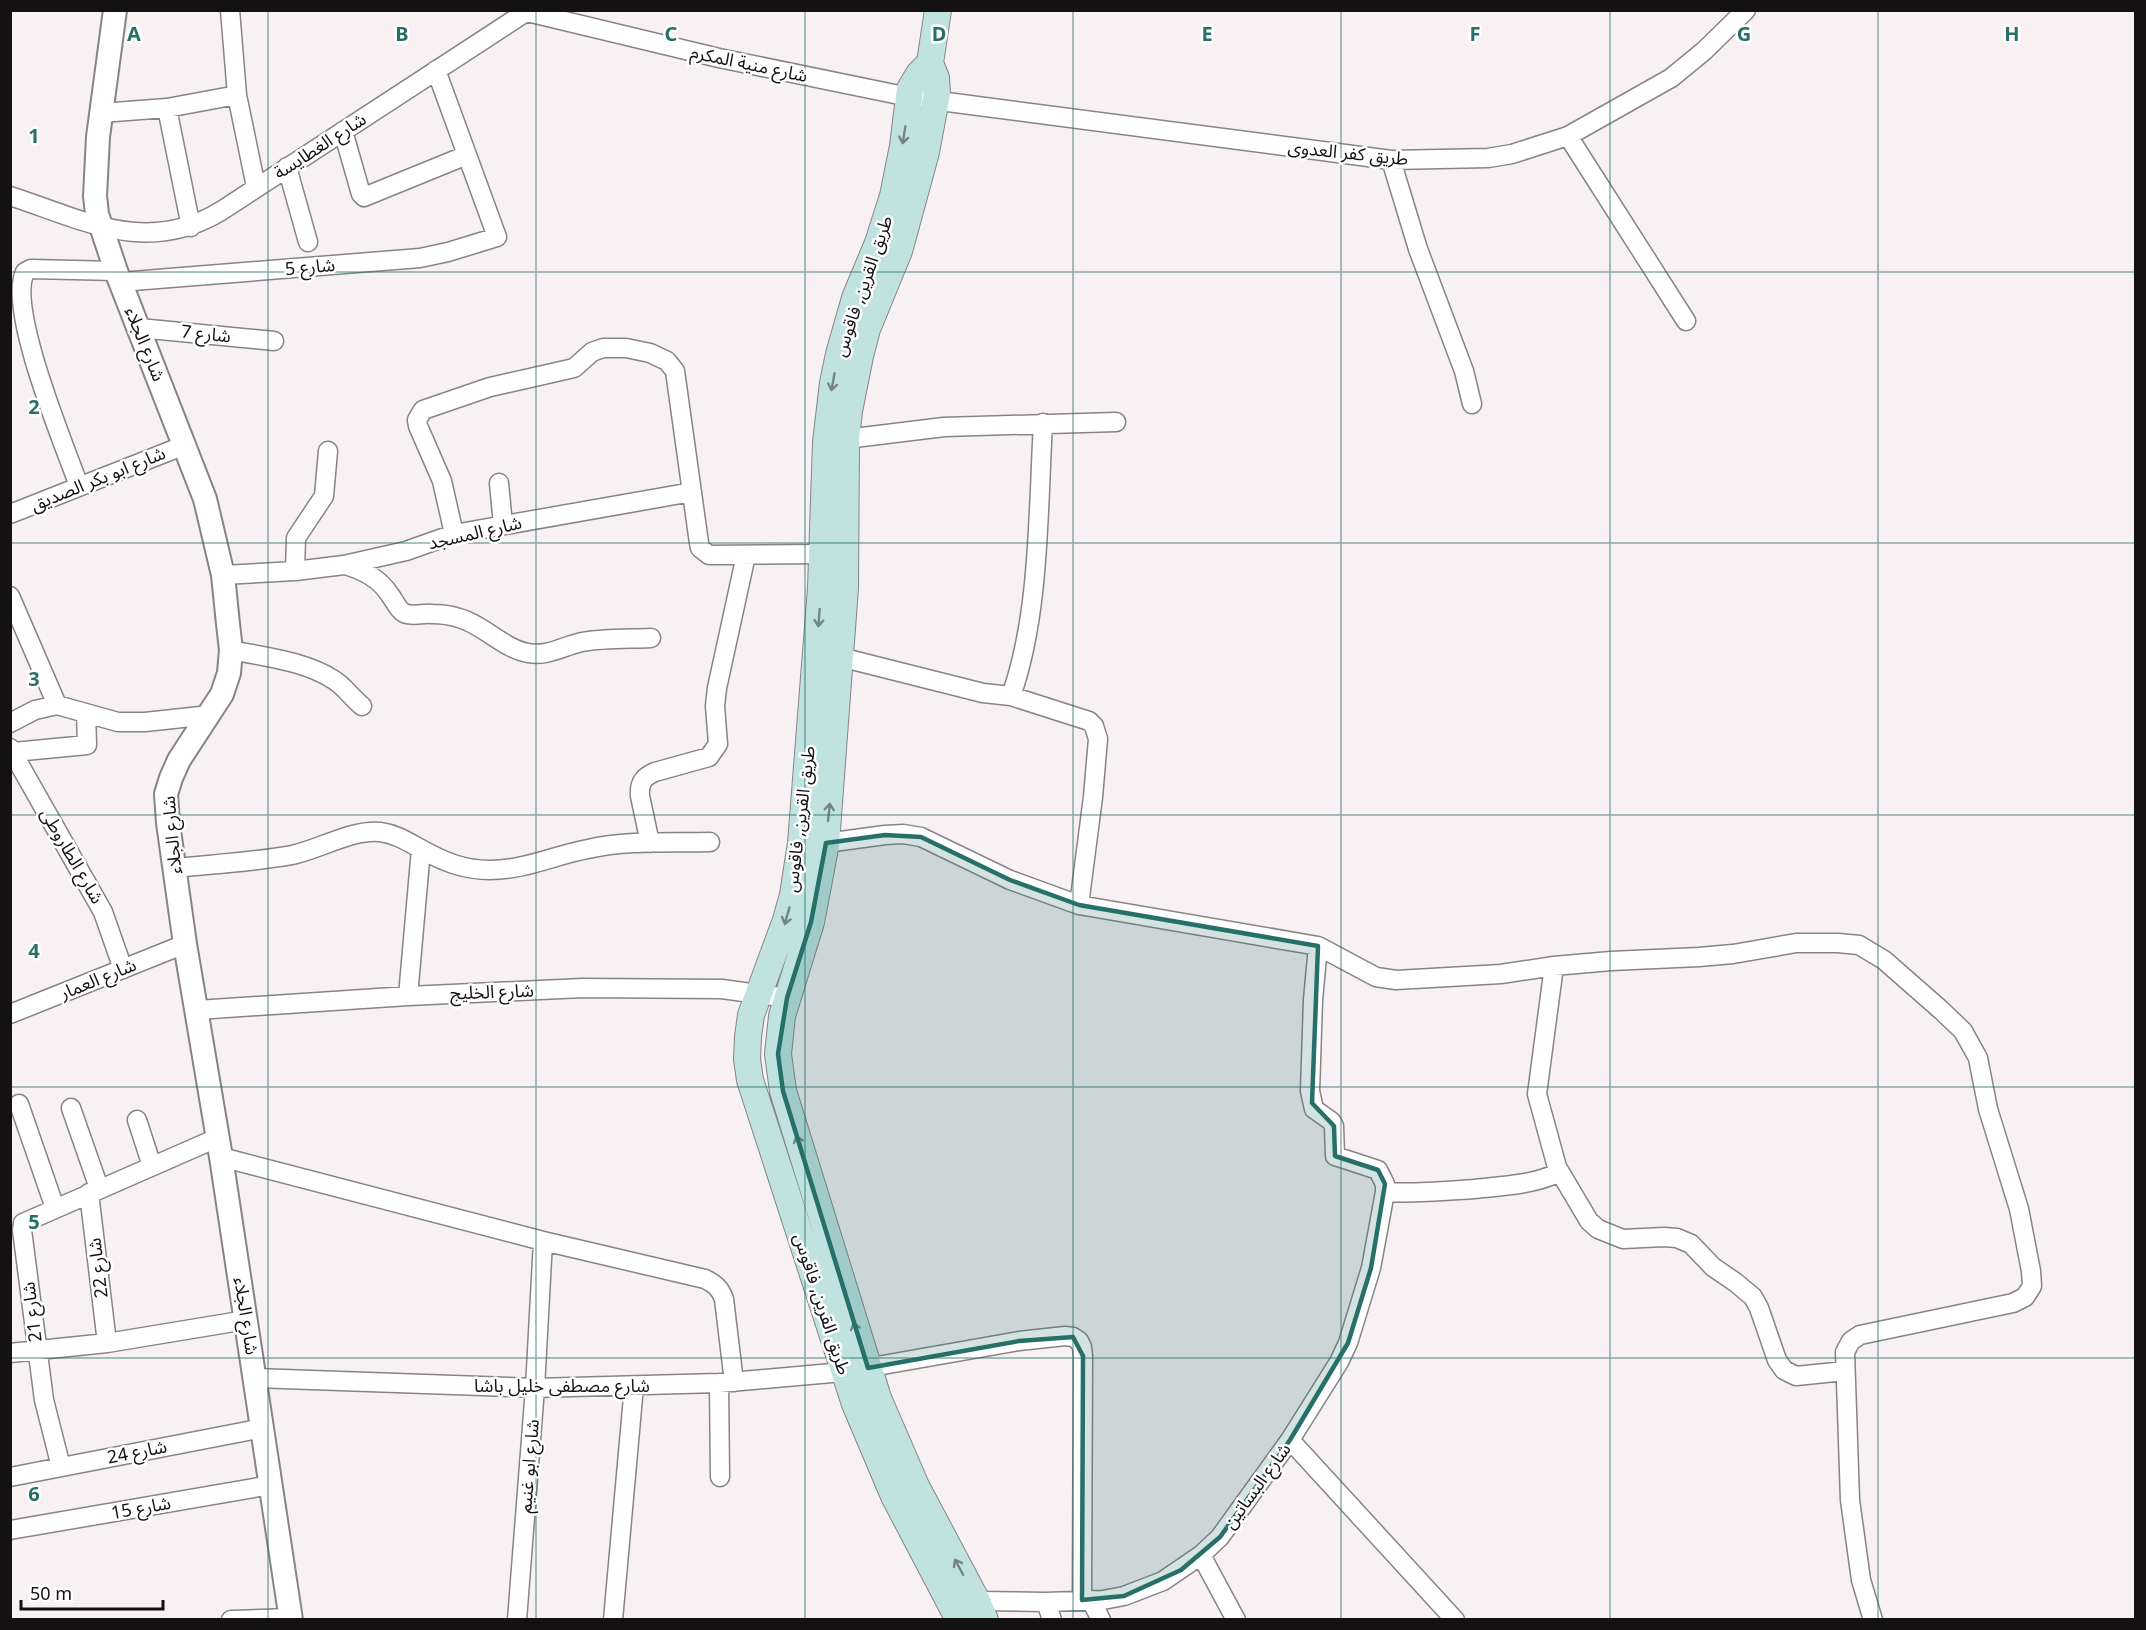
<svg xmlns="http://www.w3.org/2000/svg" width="2146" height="1630" font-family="'Noto Sans','Noto Sans Arabic',sans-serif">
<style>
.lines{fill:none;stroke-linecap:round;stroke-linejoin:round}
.minor-casing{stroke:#888385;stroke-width:21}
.tertiary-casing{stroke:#888385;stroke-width:26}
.secondary-casing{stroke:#888385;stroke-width:28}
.minor{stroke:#fff;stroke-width:18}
.tertiary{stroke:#fff;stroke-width:22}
.secondary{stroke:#c0e3e1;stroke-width:26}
.oneway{stroke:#738484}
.marked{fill:#27706a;fill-opacity:0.2;stroke:#27706a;stroke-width:4.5;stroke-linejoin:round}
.grid{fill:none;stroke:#27706a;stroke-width:1.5;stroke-opacity:0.55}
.labels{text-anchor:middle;stroke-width:5;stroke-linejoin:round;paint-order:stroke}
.street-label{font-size:18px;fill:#141112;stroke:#fff}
.grid-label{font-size:20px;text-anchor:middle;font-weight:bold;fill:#27706a;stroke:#fff;stroke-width:5;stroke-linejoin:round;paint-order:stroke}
</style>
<rect width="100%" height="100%" fill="#f7f1f3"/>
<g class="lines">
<g class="minor-casing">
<path id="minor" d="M230,10L237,95L256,187
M519,10L719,58L909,97L1391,160L1488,158L1512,154L1568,136L1671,78L1704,51L1746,10
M167,108L191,227
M101,113L167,108L237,95
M343,131L361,194L364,197L467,155
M1568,136L1686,321
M1391,160L1418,249L1464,371L1472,404
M287,167L308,242
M10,196C84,220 147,256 221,211L529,10
M120,282L420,258L448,252L497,237L436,70
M139,328L274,341
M846,439L944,427L1116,422
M499,483L503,525
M79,486C64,444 7,309 25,272L31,269L116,271
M10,514L185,445
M454,534L442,481L418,426L417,420L423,410L490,387L574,368L592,352L603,348H626L650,353L667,361L675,371L699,543L700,548L709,555L822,554
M345,565C363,570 380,579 390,595C395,601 397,609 404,613C412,617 423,613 432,614C441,614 450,615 459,618C484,625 504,649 528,653C547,657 563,646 582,642C604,638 628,639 651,638
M295,571L296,538L324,496L328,451
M223,575L295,571L344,565L406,551L454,534L692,492
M10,596L57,705
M231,650C265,657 305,661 334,680C345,687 352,698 362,706
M840,657L983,693L1011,696L1089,721L1094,726L1098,739L1093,797L1079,905
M1011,696C1040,615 1038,509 1043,423
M10,723L35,710L57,705L118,722H145L210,715
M10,748L103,912L123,969
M14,752L87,745L86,713
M650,843L640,796C639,783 643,777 655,772L709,757L718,744L715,706L717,688L746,555
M815,843H826L885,835L903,834L921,837L1010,880L1079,905L1318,946L1376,977L1396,980L1501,974L1554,966L1611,961L1699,957L1733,954L1796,943H1838L1859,945L1884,960L1941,1010L1963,1031L1978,1058L1988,1109L2019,1209L2031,1271L2032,1286L2025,1297L2013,1303L1860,1335L1851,1341L1845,1352L1850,1500L1861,1580L1873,1620
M175,868C214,864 254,862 292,855C320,849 353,829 380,832C396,834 408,842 421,849C444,862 464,870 490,870C525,870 555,855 588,849C628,840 670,843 710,842
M1554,966L1537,1094L1557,1167L1589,1221L1598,1229L1623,1239L1664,1237L1677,1238L1691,1244L1713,1267L1735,1282L1753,1297L1759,1308L1777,1360L1784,1370L1796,1376L1845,1371
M408,996L421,849
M197,1010L408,996L583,988L722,989L787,998
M10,1014L185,944
M19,1104L55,1208
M71,1108L99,1188
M137,1120L152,1166
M221,1157L543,1241L705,1279C715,1284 720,1288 724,1299L734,1382
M1385,1192C1415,1194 1444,1191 1474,1189C1503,1186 1533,1185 1560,1172
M89,1193L107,1343
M10,1353L107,1343L246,1320
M255,1378L535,1388L719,1383L843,1372L1019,1341L1065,1336L1073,1337L1079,1341L1082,1347L1083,1356L1082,1600
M719,1383L720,1477
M1290,1440L1455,1620
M61,1467L44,1400L22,1230L23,1223L217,1138
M10,1477L263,1428
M10,1530L271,1485
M1201,1555L1236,1620
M1091,1600L1101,1620
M977,1601L1046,1602L1103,1600L1124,1596L1163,1581L1201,1555L1220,1537L1290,1440L1339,1362L1348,1343L1371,1268L1385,1192V1184L1378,1170L1335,1156L1334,1126L1331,1121L1314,1109L1310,1091L1313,1000L1318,946
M1046,1602L1052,1620
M231,1620L291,1618
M517,1620L535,1388L543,1241
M613,1620L634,1386"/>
</g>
<g class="tertiary-casing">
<path id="tertiary" d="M115,10L98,137L95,196L97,214L116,271L205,499L223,575L228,624L231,650L229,673L222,694L179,760L171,778L166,794L168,823L185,944L221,1157L291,1620"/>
</g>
<g class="secondary-casing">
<path id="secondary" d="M938,10L930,63L936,78L937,93L926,152L899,251L867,329L860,356L849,411L846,439L845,588L826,843L811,922L782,1016L778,1054L783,1091L878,1398L916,1486L977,1601L985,1620
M930,63L919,74L910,89L903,146L893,196L878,243L855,298L839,354L833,383L826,442L821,588L801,843L793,895L786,920L751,1015L748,1037L747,1059L750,1080L855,1404L894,1496L959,1620"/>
</g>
<use href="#minor" class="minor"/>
<use href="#tertiary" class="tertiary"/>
<use href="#secondary" class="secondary"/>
</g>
<defs><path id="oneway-shaft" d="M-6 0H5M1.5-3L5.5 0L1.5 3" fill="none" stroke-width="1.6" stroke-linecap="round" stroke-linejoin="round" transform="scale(1.5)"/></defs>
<g class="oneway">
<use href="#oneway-shaft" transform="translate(904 135) rotate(99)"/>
<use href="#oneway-shaft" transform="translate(833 382) rotate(100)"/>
<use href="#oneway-shaft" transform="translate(819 618) rotate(94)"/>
<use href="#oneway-shaft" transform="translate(829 812) rotate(-84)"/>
<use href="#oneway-shaft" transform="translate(787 916) rotate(106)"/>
<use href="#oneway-shaft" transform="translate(799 1144) rotate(-107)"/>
<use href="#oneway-shaft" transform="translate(856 1331) rotate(-107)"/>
<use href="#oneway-shaft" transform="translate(959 1567) rotate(-118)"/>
</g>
<path class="marked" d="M885,835L921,837L1010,880L1079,905L1318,946L1312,1103L1334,1126L1335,1156L1378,1170L1385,1184L1371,1268L1348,1343L1290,1440L1220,1537L1181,1570L1124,1596L1082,1600L1083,1356L1073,1337L1019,1341L868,1368L783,1091L778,1054L787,998L811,922L826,843Z"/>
<path class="grid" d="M268,10V1620M536,10V1620M805,10V1620M1073,10V1620M1341,10V1620M1610,10V1620M1878,10V1620M10,272H2136M10,543H2136M10,815H2136M10,1087H2136M10,1358H2136"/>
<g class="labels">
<g class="street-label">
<text transform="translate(749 64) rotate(12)" y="6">شارع منية المكرم</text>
<text transform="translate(320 146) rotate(-33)" y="6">شارع الغطايسة</text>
<text transform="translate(1348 153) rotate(6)" y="6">طريق كفر العدوى</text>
<text transform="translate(310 267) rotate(-5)" y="6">شارع 5</text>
<text transform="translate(863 286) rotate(-71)" y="6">طريق القرين, فاقوس</text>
<text transform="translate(206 334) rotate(6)" y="6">شارع 7</text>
<text transform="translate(145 344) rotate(68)" y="6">شارع الجلاء</text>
<text transform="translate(98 479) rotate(-22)" y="6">شارع ابو بكر الصديق</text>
<text transform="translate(475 533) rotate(-13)" y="6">شارع المسجد</text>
<text transform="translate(800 819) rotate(-83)" y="6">طريق القرين, فاقوس</text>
<text transform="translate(172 835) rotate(-95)" y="6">شارع الجلاء</text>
<text transform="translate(72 856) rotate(60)" y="6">شارع الطاروطى</text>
<text transform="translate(98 979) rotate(-22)" y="6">شارع العمار</text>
<text transform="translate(492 992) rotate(-2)" y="6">شارع الخليج</text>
<text transform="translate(98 1268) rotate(-97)" y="6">شارع 22</text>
<text transform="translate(822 1304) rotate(72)" y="6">طريق القرين, فاقوس</text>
<text transform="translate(32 1312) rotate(-97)" y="6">شارع 21</text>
<text transform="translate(246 1316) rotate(81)" y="6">شارع الجلاء</text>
<text x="562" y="1392">شارع مصطفى خليل باشا</text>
<text transform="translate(137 1452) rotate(-11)" y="6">شارع 24</text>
<text transform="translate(529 1466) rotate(-85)" y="6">شارع ابو غنيم</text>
<text transform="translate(1257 1486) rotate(-54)" y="6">شارع البساتين</text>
<text transform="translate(141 1508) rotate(-10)" y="6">شارع 15</text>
</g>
</g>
<g class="grid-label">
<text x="134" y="41">A</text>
<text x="402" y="41">B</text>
<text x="671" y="41">C</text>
<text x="939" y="41">D</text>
<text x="1207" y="41">E</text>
<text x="1475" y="41">F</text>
<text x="1744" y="41">G</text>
<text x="2012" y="41">H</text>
<text x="34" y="143">1</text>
<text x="34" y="414">2</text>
<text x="34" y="686">3</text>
<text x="34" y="958">4</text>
<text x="34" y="1229">5</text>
<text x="34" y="1501">6</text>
</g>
<rect width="2146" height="1630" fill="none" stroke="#141112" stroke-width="24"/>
<path d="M21 1600v9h142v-9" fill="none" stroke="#141112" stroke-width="3"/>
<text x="30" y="1600" font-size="18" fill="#141112" stroke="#ffffff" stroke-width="4.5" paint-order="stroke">50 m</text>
</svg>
